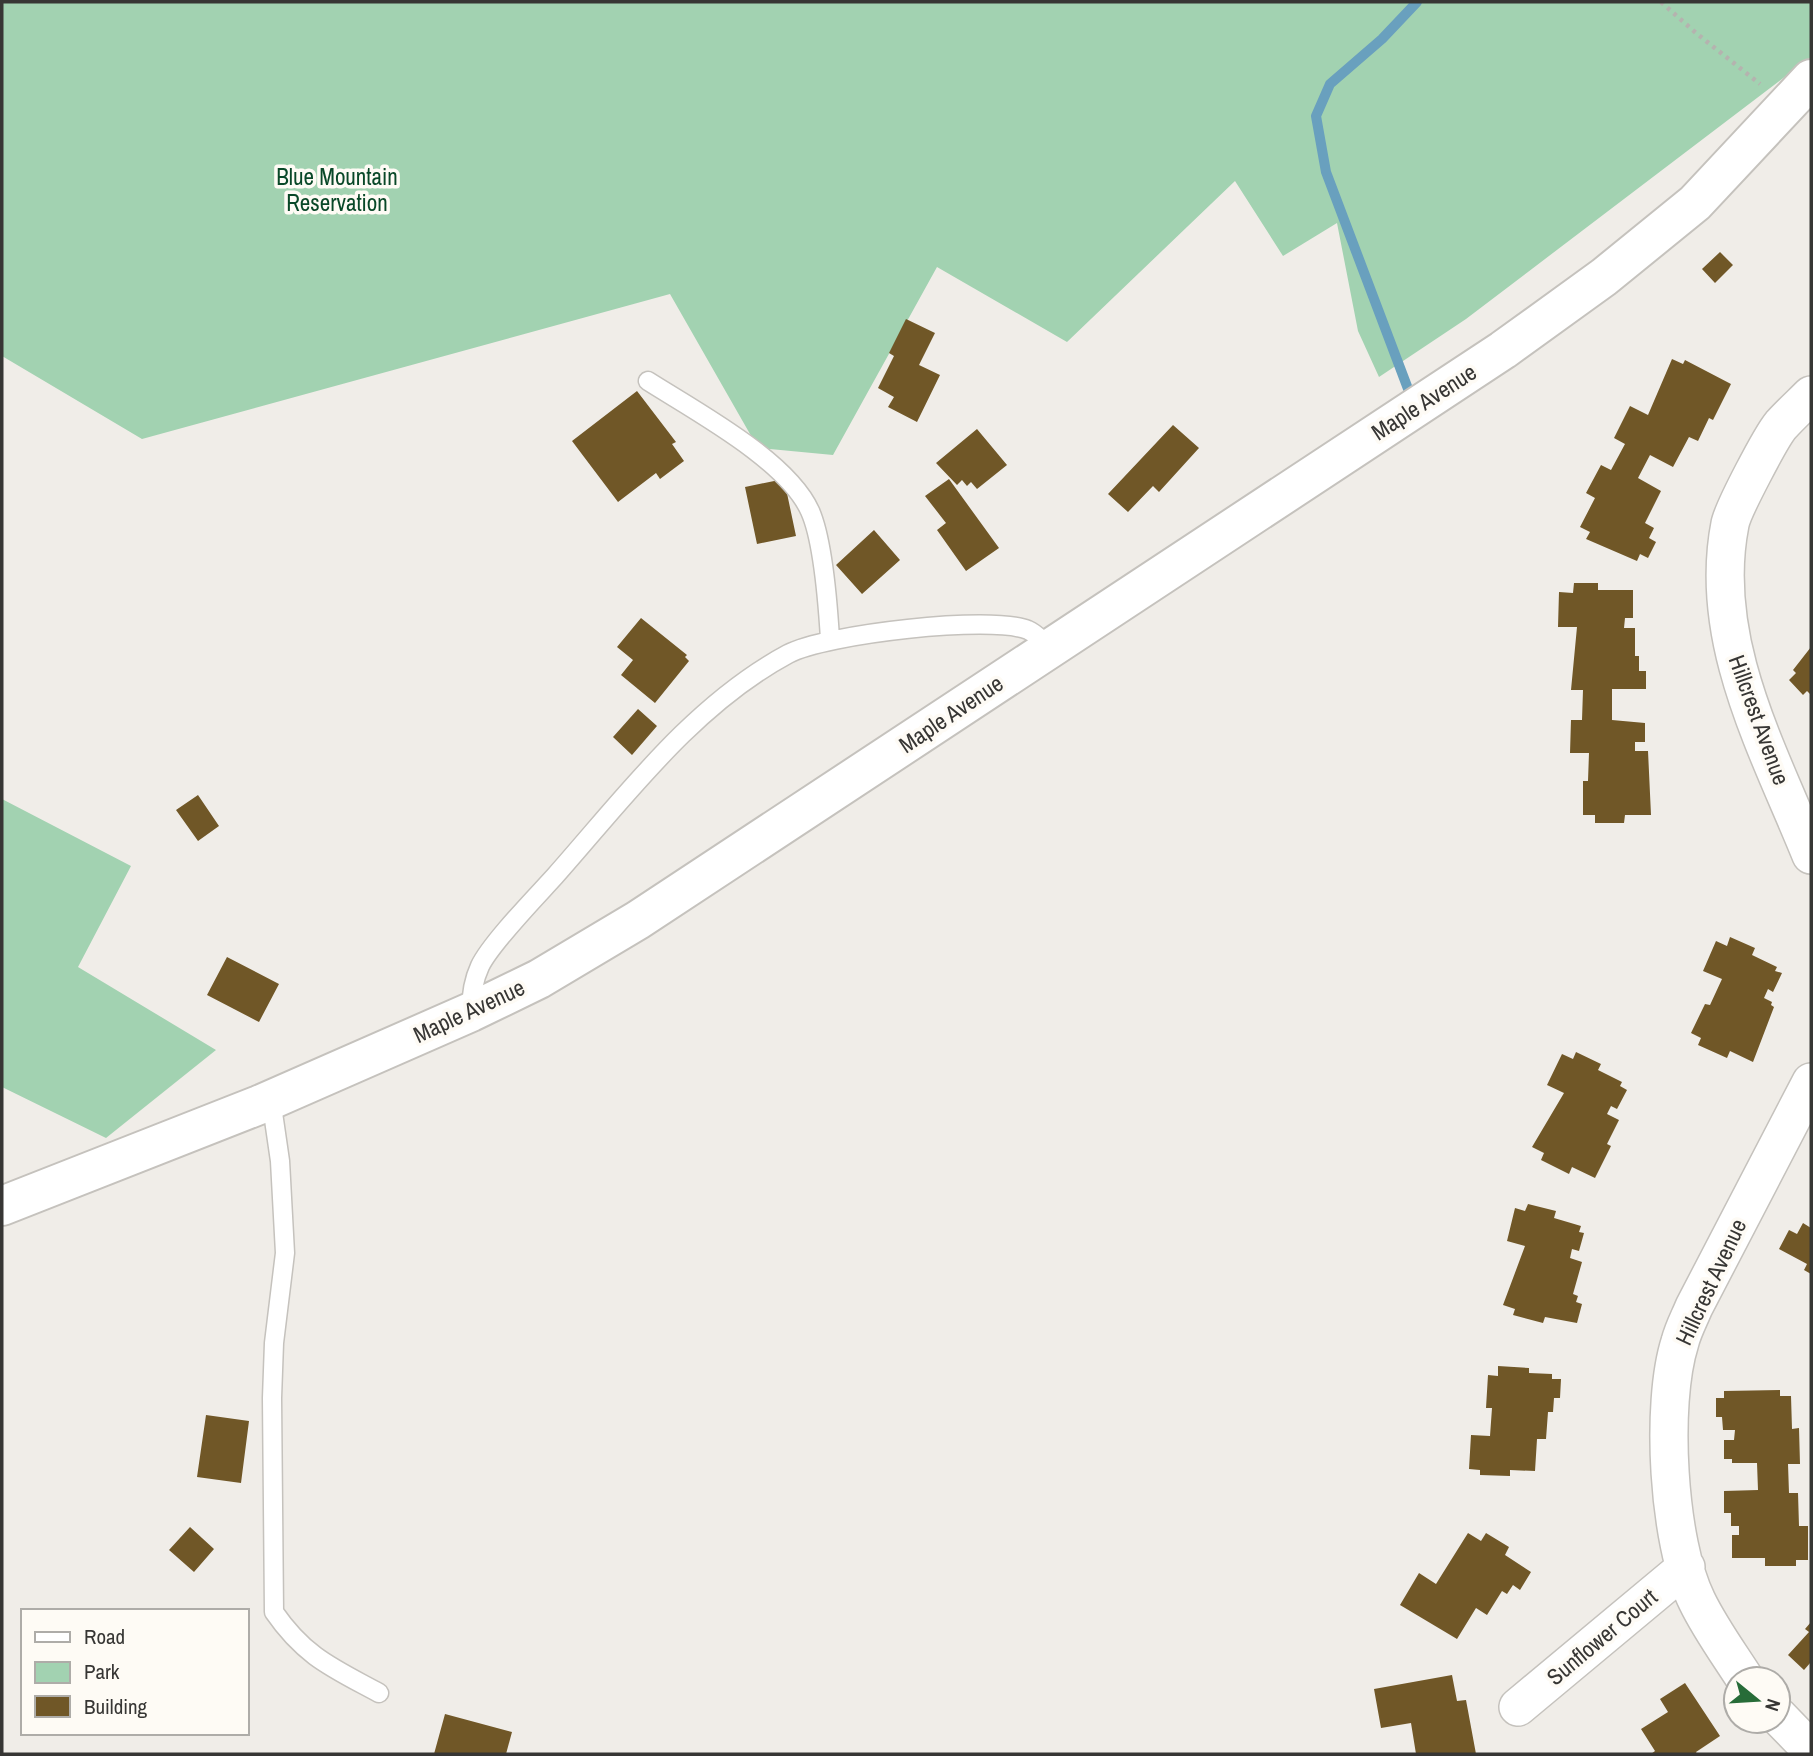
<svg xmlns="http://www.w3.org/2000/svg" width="1813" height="1756" font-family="'Archivo Narrow',sans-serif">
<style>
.green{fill:#a2d2b1}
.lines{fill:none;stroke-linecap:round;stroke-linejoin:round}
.stream{stroke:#69a0be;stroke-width:10}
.building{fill:#705727}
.service-casing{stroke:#c5c2bd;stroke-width:21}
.minor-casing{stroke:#c5c2bd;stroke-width:40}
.tertiary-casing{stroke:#c5c2bd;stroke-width:42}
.path{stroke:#b5b3af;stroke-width:4.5;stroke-dasharray:3.5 5;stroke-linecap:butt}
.service{stroke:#fff;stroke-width:18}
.minor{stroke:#fff;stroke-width:37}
.tertiary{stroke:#fff;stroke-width:38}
.labels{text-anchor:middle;stroke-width:7;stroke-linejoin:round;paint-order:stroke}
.park-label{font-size:23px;fill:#094828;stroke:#fefbf5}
.street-label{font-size:23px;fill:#373634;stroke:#fefbf5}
</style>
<rect width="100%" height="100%" fill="#f0ede8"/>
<path class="green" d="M2,2H1811V57L1466,319L1379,377L1358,331L1337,223L1283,256L1235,181L1067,342L937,267L833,455L758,448L670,294L142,439L2,356Z
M2,799L131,866L78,967L216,1050L106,1138L2,1087Z"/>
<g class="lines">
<path class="stream" d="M1413,402L1326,172L1316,116L1330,84L1382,39L1417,2"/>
</g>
<path class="building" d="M1720,252L1733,265L1715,283L1702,269Z
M906,319L935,333L919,365L940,375L917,422L888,407L894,397L878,388L894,356L889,353Z
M1672,359L1683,364L1685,360L1731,384L1713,420L1709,418L1698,441L1689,437L1673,467L1650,455L1638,478L1661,491L1645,523L1654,528L1649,538L1656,542L1648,558L1640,554L1637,561L1586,539L1590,532L1580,527L1595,498L1586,493L1601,465L1611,470L1625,444L1614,438L1630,406L1648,415Z
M637,391L676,442L672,444L684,461L660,479L656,473L618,502L572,441Z
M1173,425L1199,448L1159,492L1153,486L1128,512L1108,494Z
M977,429L1007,465L977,489L971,482L967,486L962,480L957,485L936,463Z
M784,479L796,536L757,544L745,487Z
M949,479L999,548L966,571L937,530L946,523L925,496Z
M874,530L900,560L862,594L836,565Z
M1574,583H1598V590H1633V618H1625L1624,628H1635V656H1639V671H1646V689H1612V720L1645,723V742H1635V751H1648L1651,815H1625L1624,823H1595V815H1583V781H1588L1589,753H1570L1571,720H1582L1583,690H1571L1577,627H1558L1559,592L1573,593Z
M641,618L687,655L685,657L689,661L655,703L621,675L633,660L617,647Z
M1811,647V695L1807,691L1803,695L1789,680L1796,673L1793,670Z
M638,709L657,726L632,755L613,737Z
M198,795L219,826L198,841L176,810Z
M1730,937L1755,948L1752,955L1777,967L1775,971L1782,973L1773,992L1768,989L1764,998L1772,1002L1771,1005L1774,1007L1753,1062L1730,1051L1727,1058L1698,1045L1701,1038L1691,1033L1705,1004L1710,1005L1722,979L1703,971L1716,941L1727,946Z
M227,957L279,984L259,1022L207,995Z
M1576,1052L1601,1064L1598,1070L1622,1082L1620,1086L1627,1090L1617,1109L1611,1106L1607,1114L1619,1120L1607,1144L1611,1146L1595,1178L1572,1167L1569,1174L1541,1160L1544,1153L1532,1147L1564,1093L1547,1085L1562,1054L1573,1059Z
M1528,1204L1556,1211L1554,1218L1581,1226L1579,1232L1584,1233L1579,1251L1572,1249L1570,1258L1582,1262L1573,1294L1578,1296L1576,1302L1582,1304L1577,1323L1545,1317L1543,1323L1513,1315L1515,1309L1503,1305L1525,1246L1507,1241L1515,1208L1525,1211Z
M1803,1223L1811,1228V1274L1804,1270L1807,1264L1779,1249L1789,1230L1797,1234Z
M1498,1366L1529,1368V1373L1552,1374V1379H1561L1560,1398H1554L1553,1412H1548L1546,1439H1537L1535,1471L1510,1470V1476L1480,1475V1470L1469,1469L1471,1435L1490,1436L1492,1408H1486L1488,1375L1498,1376Z
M1780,1390V1396H1791L1792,1429L1799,1428L1800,1464H1788L1789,1493H1798L1799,1526H1808V1560H1796V1566H1765V1558H1732V1535H1739V1526H1731V1513H1724V1491L1758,1490L1757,1463H1732V1459H1724V1440H1734L1735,1430H1723L1722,1417H1716V1398H1724V1391Z
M206,1415L249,1421L241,1483L197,1477Z
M190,1527L214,1549L194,1572L169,1550Z
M1468,1533L1481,1541L1486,1533L1509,1547L1505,1555L1531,1572L1520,1590L1513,1585L1507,1594L1502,1591L1487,1615L1476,1608L1457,1639L1400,1605L1419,1573L1436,1584Z
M1811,1622V1662L1804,1670L1788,1655L1809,1632L1805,1629Z
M1452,1675L1457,1701L1466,1700L1476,1754H1416L1411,1723L1381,1728L1374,1689Z
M1685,1683L1720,1736L1696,1752L1697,1754H1651L1655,1751L1641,1729L1668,1712L1660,1699Z
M445,1714L512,1732L506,1754H434Z"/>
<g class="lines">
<g class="service-casing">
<path id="service" d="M648,381C695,411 787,460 810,511C823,540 828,606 830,639
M471,1012C471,995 473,981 480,966C491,943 536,897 555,876C625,797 693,705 788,654C825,634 991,615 1028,630C1036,633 1043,642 1049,647
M271,1099L280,1161L285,1253L274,1343L272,1398L274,1612C305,1657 333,1668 379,1693"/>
</g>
<g class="minor-casing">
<path id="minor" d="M1811,395C1801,405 1791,414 1781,425C1771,437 1733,509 1730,524C1707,641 1769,751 1811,855
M1745,1679C1729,1654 1710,1628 1697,1601C1668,1543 1660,1404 1680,1342C1683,1330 1689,1319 1694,1307L1811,1082
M1518,1707L1686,1567
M1778,1716L1811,1750"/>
</g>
<g class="tertiary-casing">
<path id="tertiary" d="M2,1206L259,1105L471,1012L539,979L638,920L1503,350L1604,277L1695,203L1811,79"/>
</g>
<path class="path" d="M1661,2L1696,33L1760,84"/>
<use href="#service" class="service"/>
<use href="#minor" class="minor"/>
<use href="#tertiary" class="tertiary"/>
</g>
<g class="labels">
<g class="park-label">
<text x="337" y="185">Blue Mountain<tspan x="337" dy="26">Reservation</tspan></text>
</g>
<g class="street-label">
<text transform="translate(1424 402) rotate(-33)" y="8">Maple Avenue</text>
<text transform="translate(951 714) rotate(-34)" y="8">Maple Avenue</text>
<text transform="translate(1759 720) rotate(70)" y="8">Hillcrest Avenue</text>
<text transform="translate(469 1011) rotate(-25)" y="8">Maple Avenue</text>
<text transform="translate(1711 1282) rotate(-65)" y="8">Hillcrest Avenue</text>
<text transform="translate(1602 1637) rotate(-40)" y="8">Sunflower Court</text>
</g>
</g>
<rect width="1813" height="1756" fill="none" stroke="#373634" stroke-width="7"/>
<rect x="21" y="1609" width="228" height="126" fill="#fefbf5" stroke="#aeaca8" stroke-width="2"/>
<rect x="35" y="1632" width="35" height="10" fill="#ffffff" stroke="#aeaca8" stroke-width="2"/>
<text x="84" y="1644" font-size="21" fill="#373634">Road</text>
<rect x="35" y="1662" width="35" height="21" fill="#a2d2b1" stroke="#aeaca8" stroke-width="2"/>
<text x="84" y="1679" font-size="21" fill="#373634">Park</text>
<rect x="35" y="1696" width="35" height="21" fill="#705727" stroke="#aeaca8" stroke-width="2"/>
<text x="84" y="1714" font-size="21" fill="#373634">Building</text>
<g transform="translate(1757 1700) rotate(108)"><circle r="33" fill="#fefbf5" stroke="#aeaca8" stroke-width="2"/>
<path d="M0-5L12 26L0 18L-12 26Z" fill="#276c38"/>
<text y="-10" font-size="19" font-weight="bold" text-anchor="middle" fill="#373634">N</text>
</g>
</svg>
